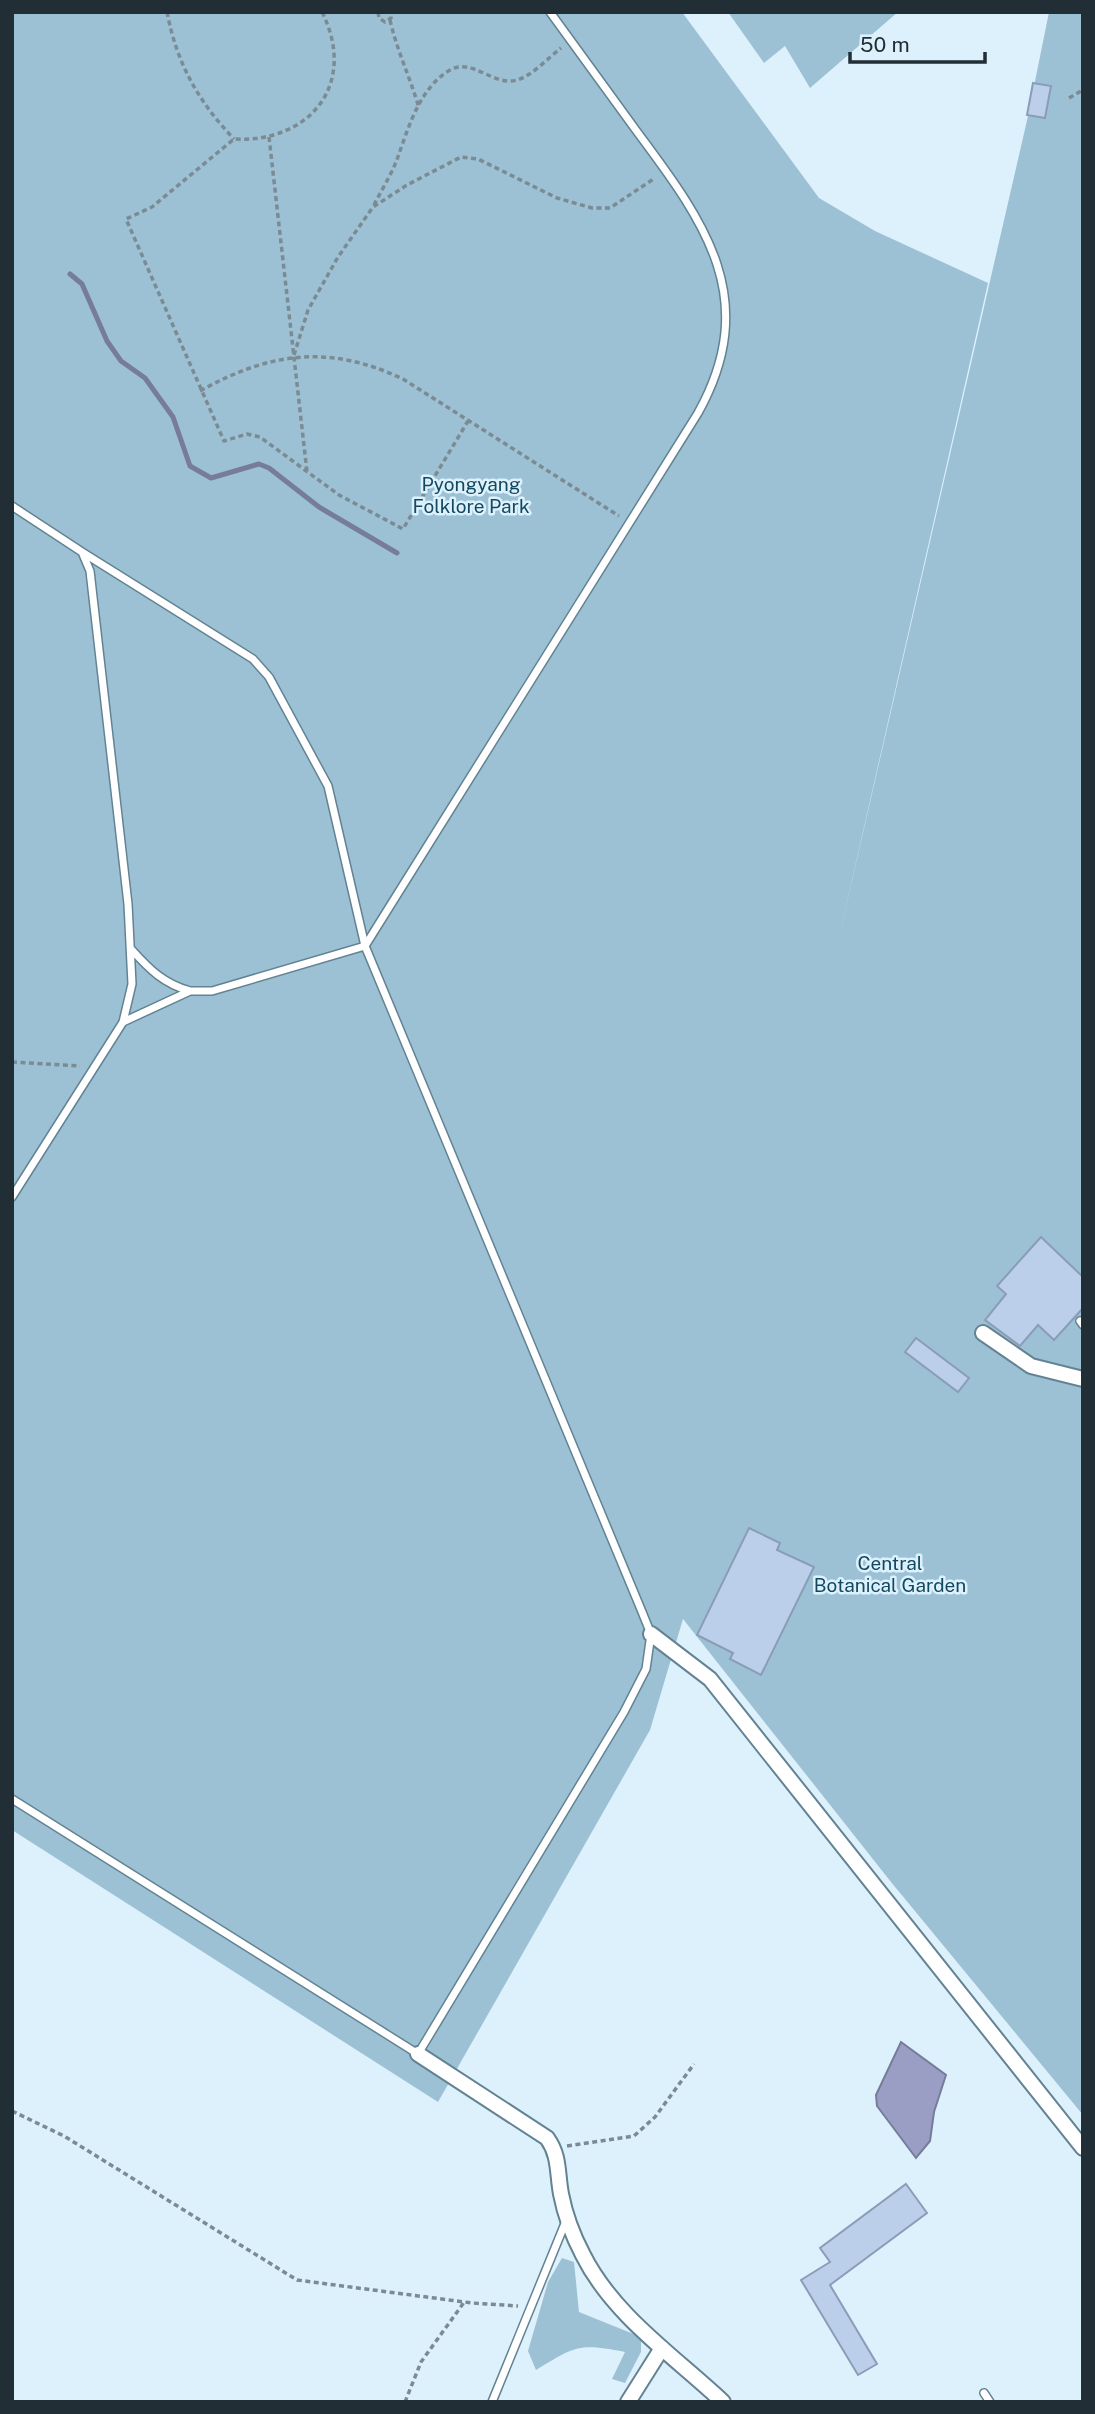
<svg xmlns="http://www.w3.org/2000/svg" width="1095" height="2414" font-family="'Public Sans',sans-serif">
<style>
.green{fill:#9dc1d4}
.water{fill:#9b9ec4;stroke:#767c99;stroke-width:2}
.lines{fill:none;stroke-linecap:round;stroke-linejoin:round}
.stream{stroke:#767c99;stroke-width:5}
.building{fill:#bbceea;stroke:#8a9db7;stroke-width:2}
.service-casing{stroke:#638393;stroke-width:10}
.minor-casing{stroke:#638393;stroke-width:18}
.path{stroke:#7b8b94;stroke-width:3.5;stroke-dasharray:5 3.5;stroke-linecap:butt}
.service{stroke:#fff;stroke-width:7}
.minor{stroke:#fff;stroke-width:14}
.labels{text-anchor:middle;stroke-width:5;stroke-linejoin:round;paint-order:stroke}
.park-label{font-size:19px;fill:#124961;stroke:#ddf1fc}
</style>
<rect width="100%" height="100%" fill="#ddf1fc"/>
<path class="green" d="M12,12H682L819,198L875,231L988,283L836,950L1028,116L1049,12H1083V2115L891,1882L683,1619L650,1730L438,2102L12,1830Z
M728,12H898L810,88L785,46L764,63Z
M562,2258L574,2262L579,2312L641,2337V2352L625,2383L612,2379L625,2352C578,2343 576,2346 536,2370L528,2351L548,2282Z"/>
<path class="water" d="M901,2042L946,2075L934,2112L930,2141L916,2158L877,2106L876,2095Z"/>
<g class="lines">
<path class="stream" d="M70,274L82,284L107,341L121,361L145,378L173,417L190,466L211,478L259,464L269,468L319,507L397,553"/>
</g>
<path class="building" d="M1033,83L1051,86L1045,118L1027,115Z
M1041,1237L1083,1277V1308L1054,1340L1038,1325L1020,1346L985,1320L1006,1294L997,1286Z
M916,1338L969,1378L958,1392L905,1352Z
M749,1528L780,1543L777,1550L814,1567L761,1675L730,1659L733,1653L697,1635Z
M906,2184L927,2213L830,2285L877,2364L858,2375L801,2280L830,2262L820,2248Z"/>
<g class="lines">
<g class="service-casing">
<path id="service" d="M12,506L82,552L90,571L128,904L132,984L123,1022L12,1197
M82,552L253,659L269,677L328,786L365,946
M365,946L698,413C761,300 706,224 638,133C609,93 579,52 550,12
M132,950C149,969 164,984 190,991
M1080,1321L1083,1325
M12,1799L418,2054L624,1712L646,1669L651,1634L640,1607L365,946L212,991H190L123,1022
M984,2393L990,2402
M492,2402L566,2221"/>
</g>
<g class="minor-casing">
<path id="minor" d="M983,1333L1031,1366L1083,1379
M651,1634L710,1679L1083,2148
M418,2054L547,2138C560,2156 557,2173 561,2194C565,2215 573,2236 583,2255C613,2315 674,2356 723,2402
M628,2402L662,2348"/>
</g>
<path class="path" d="M167,12C177,64 198,101 234,139
M322,12C358,84 310,143 234,139L152,207L126,219L224,441L247,434L260,437L339,495L403,529L468,421
M378,12L379,18L385,22L391,18L392,12
M390,20C397,51 410,77 419,108
M1069,98L1083,90
M269,137L307,472
M374,205C381,191 390,177 396,162C408,130 418,89 450,70C472,57 494,87 517,80C532,76 548,58 561,48
M294,355L308,310L338,257L373,207L407,185L461,157L478,159L557,198L592,208H610L655,178
M200,391C270,352 329,344 403,379L619,516
M12,1062L80,1066
M12,2111L64,2136L297,2280L472,2303L518,2306
M567,2146L634,2136L655,2117L694,2064
M405,2402L421,2362L465,2301"/>
<use href="#service" class="service"/>
<use href="#minor" class="minor"/>
</g>
<g class="labels">
<g class="park-label">
<text x="471" y="491">Pyongyang<tspan x="471" dy="22">Folklore Park</tspan></text>
<text x="890" y="1570">Central<tspan x="890" dy="22">Botanical Garden</tspan></text>
</g>
</g>
<rect width="1095" height="2414" fill="none" stroke="#212e35" stroke-width="28"/>
<path d="M850 52v10h135v-10" fill="none" stroke="#212e35" stroke-width="3.5"/>
<text x="860" y="52" font-size="21" fill="#212e35" stroke="#ddf1fc" stroke-width="5" paint-order="stroke">50 m</text>
</svg>
